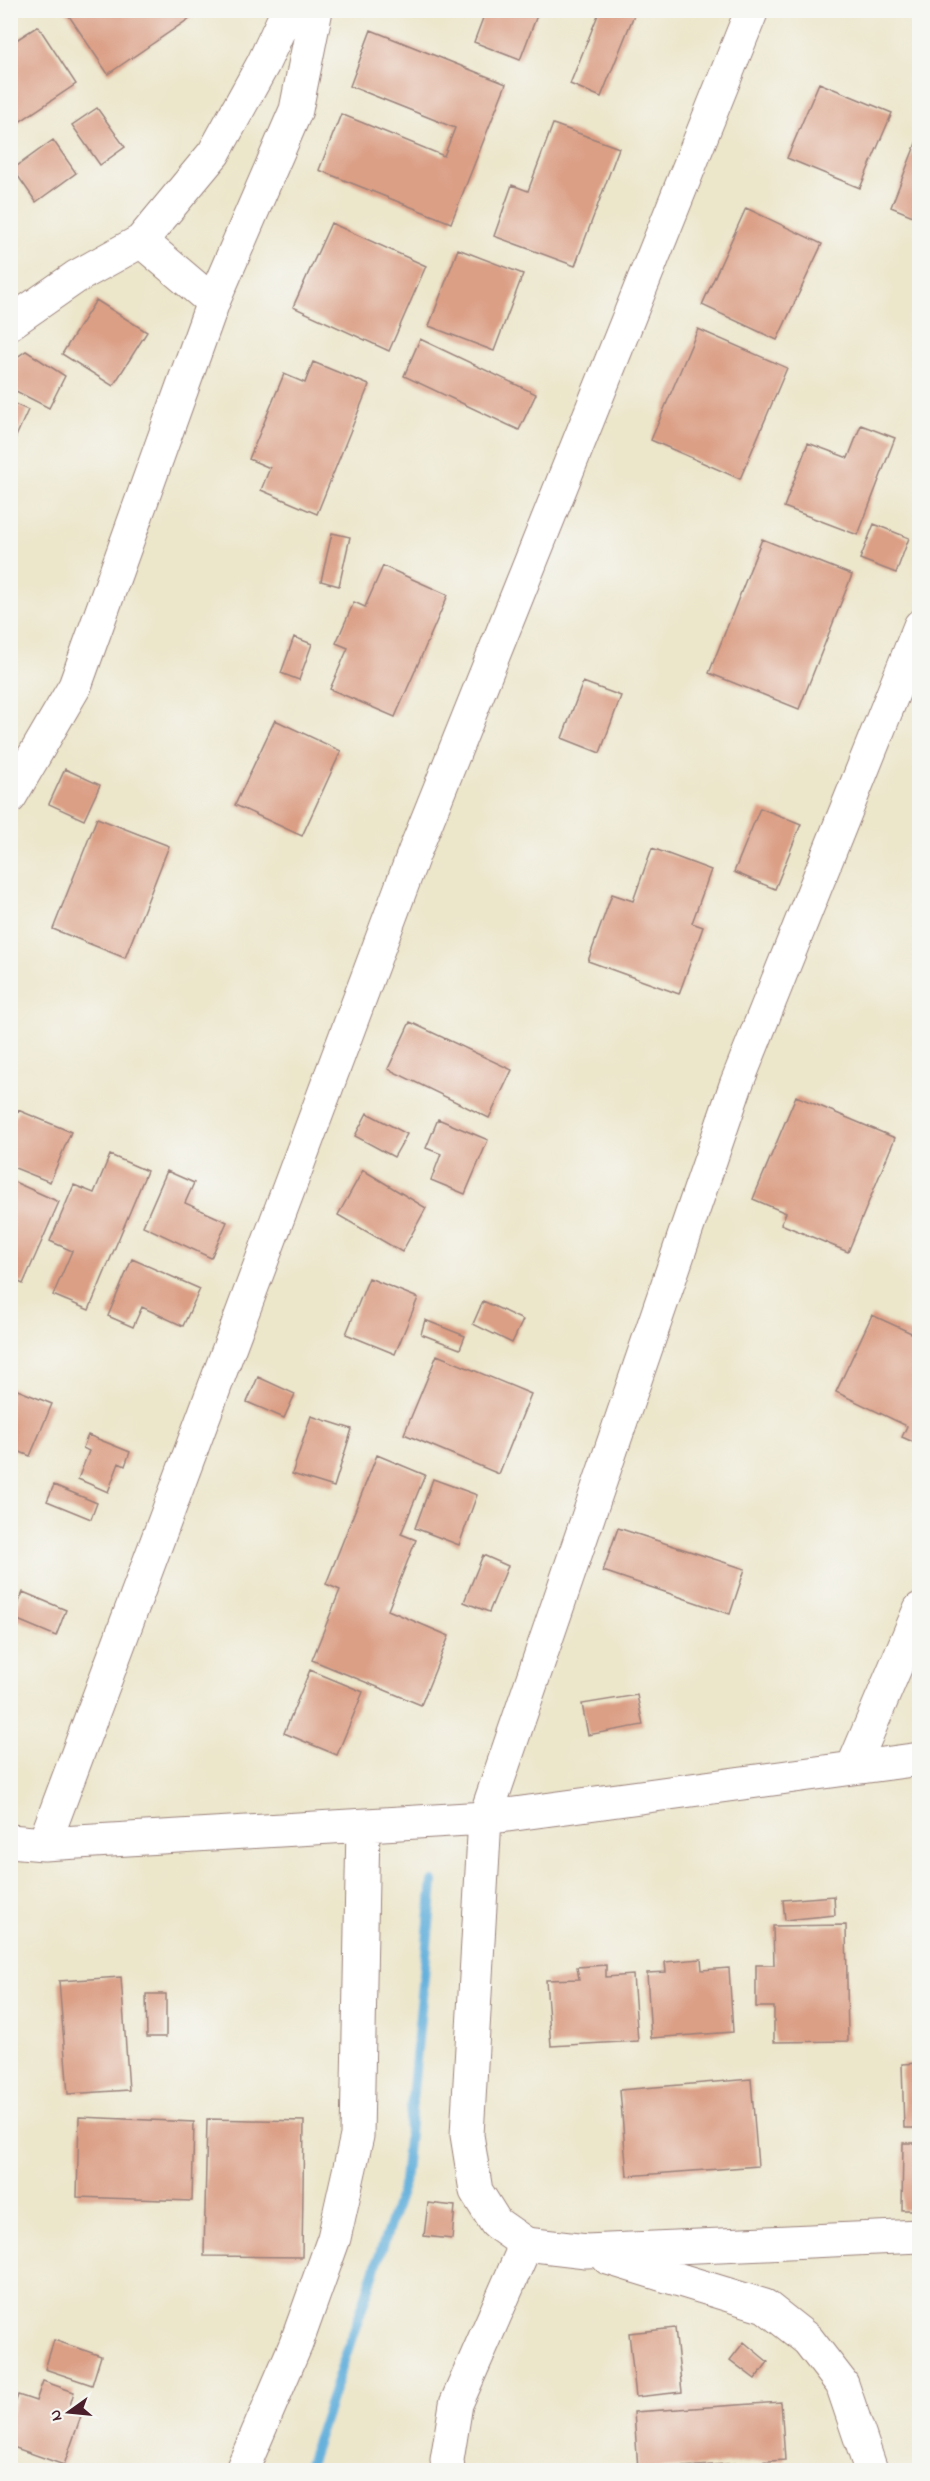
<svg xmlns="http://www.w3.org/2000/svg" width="930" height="2481" font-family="'Indie Flower',sans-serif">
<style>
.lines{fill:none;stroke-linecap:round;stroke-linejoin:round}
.stream{stroke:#63b0dc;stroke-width:10}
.building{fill:#db9f85}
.minor-casing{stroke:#9b827b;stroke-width:35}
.minor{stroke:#fff;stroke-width:33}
</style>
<rect width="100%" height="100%" fill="#f6f6f2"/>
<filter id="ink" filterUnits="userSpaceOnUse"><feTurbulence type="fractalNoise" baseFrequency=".0167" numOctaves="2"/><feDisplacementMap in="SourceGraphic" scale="12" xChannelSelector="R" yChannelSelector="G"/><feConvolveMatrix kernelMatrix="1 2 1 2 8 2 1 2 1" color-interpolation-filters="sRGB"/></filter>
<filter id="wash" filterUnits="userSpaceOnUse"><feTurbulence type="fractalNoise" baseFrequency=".008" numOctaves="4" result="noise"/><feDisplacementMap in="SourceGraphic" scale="24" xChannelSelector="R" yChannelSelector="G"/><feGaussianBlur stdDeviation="1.35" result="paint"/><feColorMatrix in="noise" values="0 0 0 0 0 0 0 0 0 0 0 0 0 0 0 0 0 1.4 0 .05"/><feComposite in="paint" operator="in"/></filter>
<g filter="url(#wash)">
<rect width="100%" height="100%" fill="#ece6cb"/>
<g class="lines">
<path class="stream" d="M307,2470L404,2183L433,1882"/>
</g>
<g id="blocks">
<path class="building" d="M65,10H189L193,16L108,74Z
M486,10H539L520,60L474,42Z
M600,10H636L601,97L570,84Z
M38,26L76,84L10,128V44Z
M371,30L506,84L451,223L319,170L341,114L444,156L455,128L350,86Z
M819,83L892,113L860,188L787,158Z
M97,108L125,147L100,165L72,125Z
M553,124L619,148L575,266L494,236L512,185L528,191Z
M920,133V219L891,207Z
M53,140L76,173L36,202L13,169Z
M746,208L822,244L777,340L702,305Z
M331,223L426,266L389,351L293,307Z
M458,249L523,274L494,351L429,326Z
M96,300L147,332L113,386L62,354Z
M698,329L787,368L740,479L651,440Z
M420,339L536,394L519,430L404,376Z
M26,351L65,376L49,408L10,388V362Z
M313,362L369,385L317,514L261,490L270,468L249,459L284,374L305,383Z
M10,402L28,410L14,441L10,439Z
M861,425L895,438L858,535L784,507L808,443L848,458Z
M874,524L909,538L896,573L860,559Z
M332,533L350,537L339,586L321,581Z
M762,539L852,575L799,709L709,673Z
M383,566L448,595L395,717L330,689L348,648L336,643L354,602L365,607Z
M294,637L312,644L299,680L281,673Z
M583,682L621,696L600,753L562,738Z
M275,720L341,751L302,836L235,805Z
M65,769L100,785L84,820L49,804Z
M760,808L801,824L775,889L734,872Z
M97,818L169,846L125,958L53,929Z
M652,848L711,870L692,923L703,927L679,994L588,961L612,894L633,901Z
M410,1022L512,1070L489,1118L388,1069Z
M796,1096L895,1138L848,1252L781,1224L786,1213L753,1199Z
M18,1110L71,1132L50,1182L10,1166V1127Z
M367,1113L407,1134L394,1157L355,1136Z
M438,1119L488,1140L465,1194L431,1180L441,1154L426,1148Z
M110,1155L147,1171L89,1310L53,1295L72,1251L50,1241L74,1185L94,1193Z
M363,1170L426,1208L402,1252L338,1215Z
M167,1171L194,1183L185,1203L227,1222L211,1258L143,1226Z
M10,1180L59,1202L23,1284L10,1278Z
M132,1259L200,1289L183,1326L142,1307L133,1327L108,1316Z
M369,1278L418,1298L395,1354L346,1334Z
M483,1301L523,1320L512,1343L473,1324Z
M872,1315L920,1337V1445L902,1437L907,1426L836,1392Z
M425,1320L465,1336L460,1349L421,1334Z
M437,1355L531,1394L499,1474L404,1434Z
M258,1377L295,1394L284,1418L247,1402Z
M10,1387L52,1404L30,1456L10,1448Z
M311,1416L352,1429L334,1487L292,1474Z
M88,1435L130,1452L125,1466L119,1463L108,1492L78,1479L89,1451L83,1448Z
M377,1455L425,1475L401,1534L416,1540L388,1610L449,1636L421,1705L312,1660L340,1590L326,1584Z
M433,1479L477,1495L459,1545L415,1528Z
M54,1485L97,1503L91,1519L47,1501Z
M618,1528L745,1569L730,1614L603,1571Z
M483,1555L508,1566L489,1612L464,1602Z
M23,1592L66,1610L56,1636L13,1618Z
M310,1670L363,1692L337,1755L284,1733Z
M637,1695L643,1725L588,1735L582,1704Z
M834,1896L835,1915L785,1920L783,1900Z
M846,1925L848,2041L774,2042V2007H756V1965H774L773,1926Z
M701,1959L702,1970L729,1968L733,2032L651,2038L647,1973L666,1972L665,1962Z
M606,1965V1977L633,1975L638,2041L551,2046L546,1980L579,1979L577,1967Z
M121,1977L129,2090L68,2094L59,1981Z
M146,1994H166V2037H147Z
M920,2063V2128H904L902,2064Z
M751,2079L758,2166L627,2176L620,2090Z
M79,2117L194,2122L192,2201L77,2197Z
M207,2119L304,2121L302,2257L204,2256Z
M903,2143H920V2210H902Z
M428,2203L455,2206L452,2239L424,2236Z
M675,2328L682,2392L636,2397L629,2333Z
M54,2340L101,2356L92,2385L45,2369Z
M744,2342L768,2362L755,2379L730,2360Z
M43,2381L74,2392L68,2412L81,2416L64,2465L10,2446V2417L18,2395L36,2401Z
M781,2402L785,2460L638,2470L634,2412Z"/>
</g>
</g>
<g filter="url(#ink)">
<use href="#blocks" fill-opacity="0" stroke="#9b827b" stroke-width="1.5"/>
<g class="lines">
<g class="minor-casing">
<path id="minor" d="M141,241L213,302
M10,323L76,277L141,241L214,153L263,64L288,10
M920,626L736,1085L485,1818L467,2135L476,2191L496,2223L526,2244L586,2251L920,2236
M10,797L75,686L213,302L296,110L316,10
M853,1767L920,1609
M10,1841L44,1844L485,1818L920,1759
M44,1844L414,853L752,10
M608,2258L765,2306L808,2340L842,2384L871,2470
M242,2470L296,2344L334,2238L357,2136L363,1826
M448,2470L447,2460L456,2404L526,2244"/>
</g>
<use href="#minor" class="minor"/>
</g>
</g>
<rect width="930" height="2481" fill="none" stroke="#f6f6f2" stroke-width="36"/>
<g transform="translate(69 2412) rotate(255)" stroke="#f6f6f2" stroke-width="4.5" paint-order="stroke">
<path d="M0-4.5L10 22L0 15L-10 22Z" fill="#4a1f2b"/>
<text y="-9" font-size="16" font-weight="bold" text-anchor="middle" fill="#4a1f2b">N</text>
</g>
</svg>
